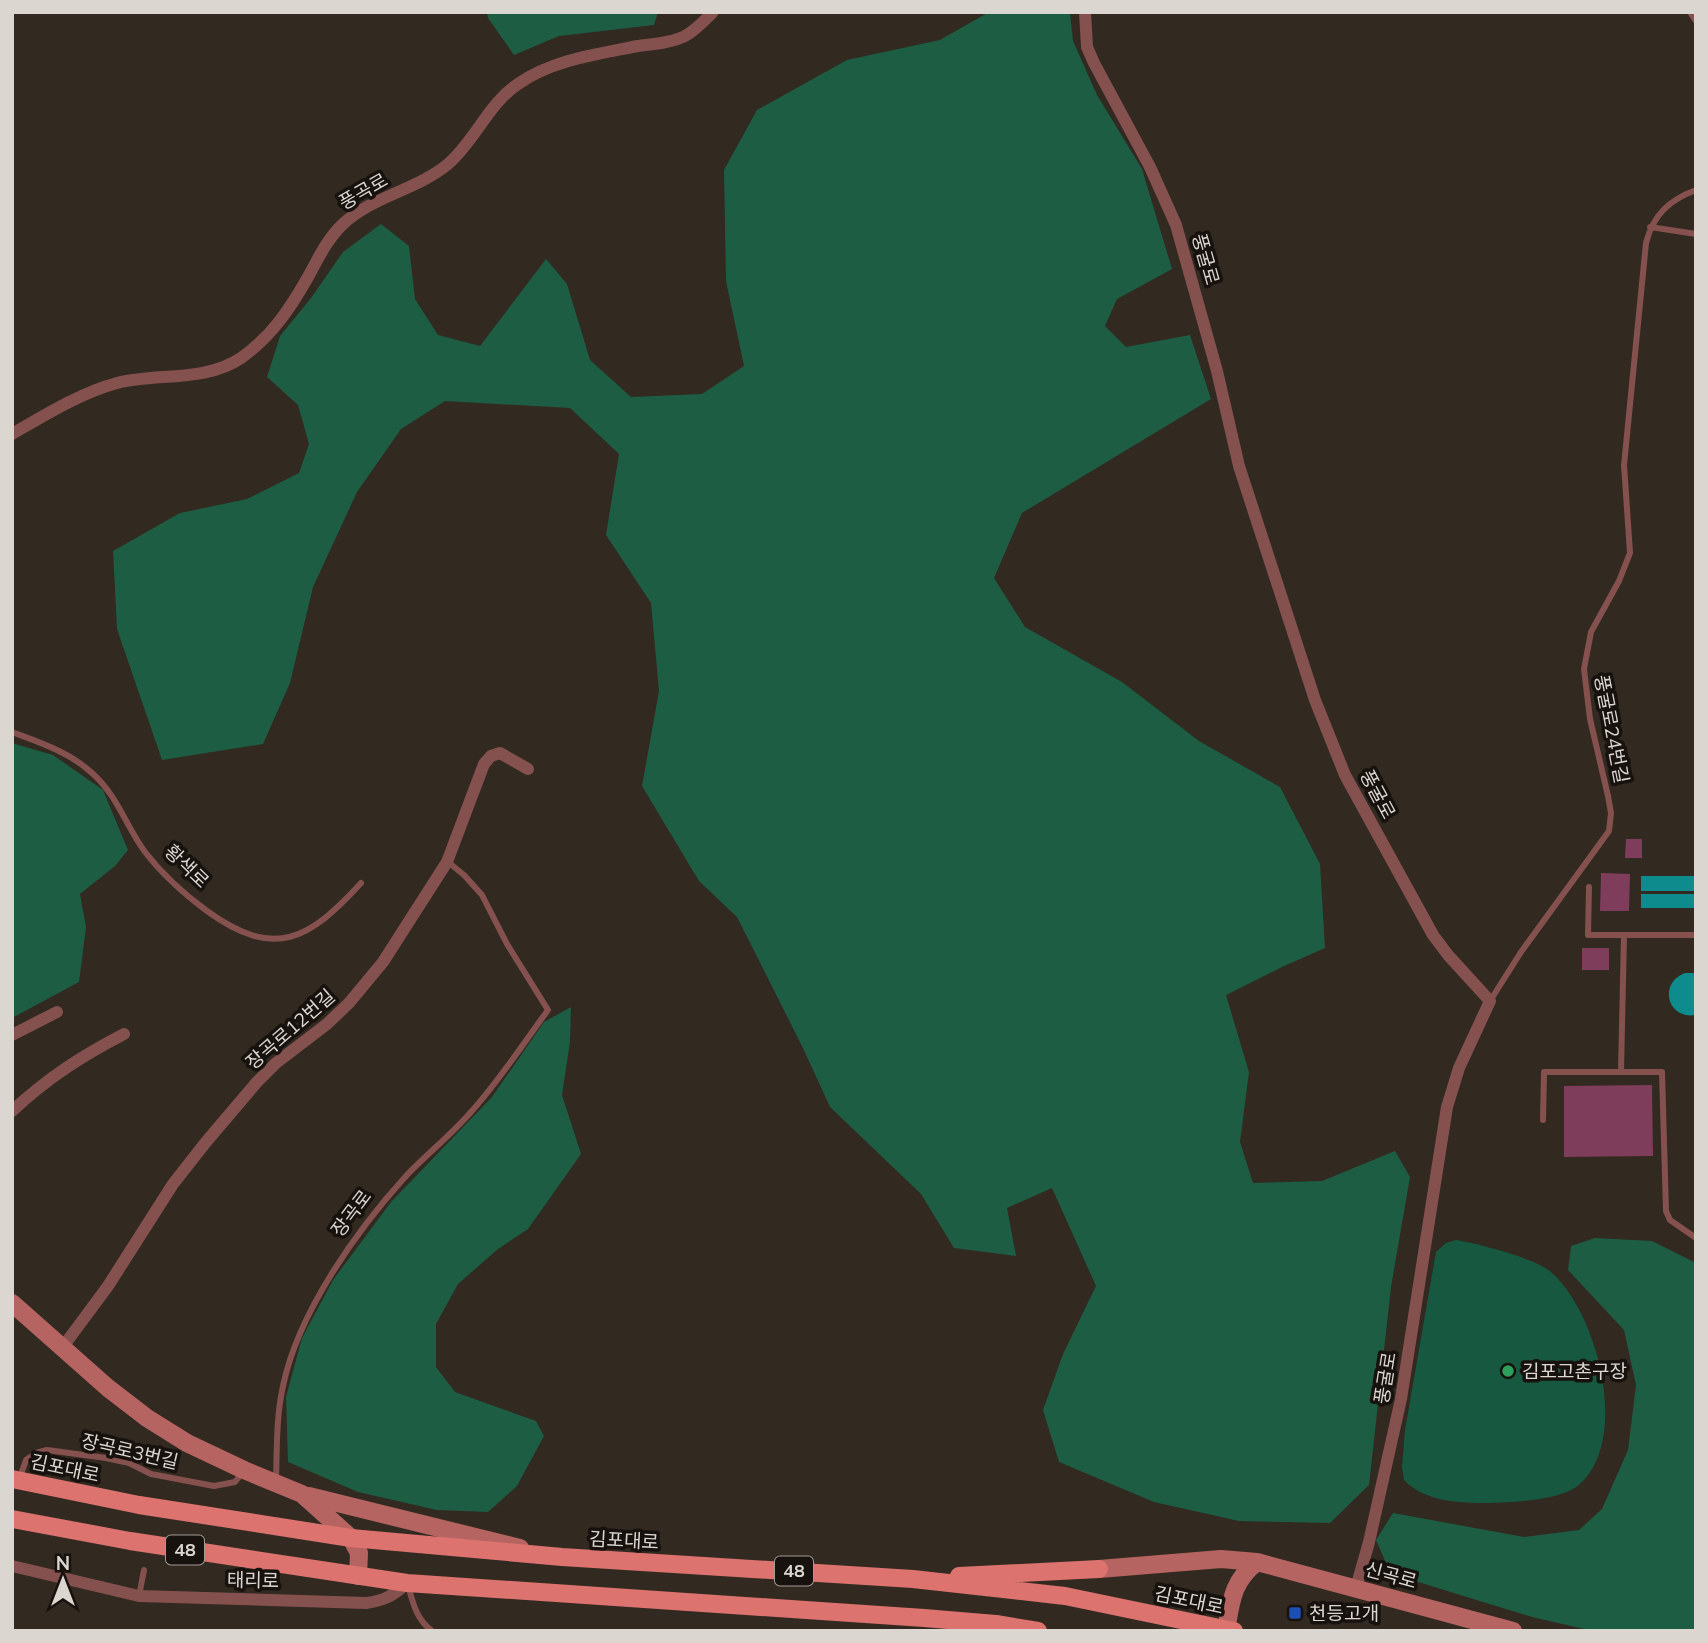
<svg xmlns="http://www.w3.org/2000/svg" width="1708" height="1643" font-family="Mulish,'Noto Sans KR',sans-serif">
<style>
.green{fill:#165940}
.forest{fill:#1d5d44}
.water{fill:#0e8b8c}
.building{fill:#7e3d5a}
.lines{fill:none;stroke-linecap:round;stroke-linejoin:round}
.lane{stroke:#85514e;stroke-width:6}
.street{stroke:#85514e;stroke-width:12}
.secondary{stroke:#b66461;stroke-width:18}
.primary{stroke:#dc736f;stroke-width:18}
.leisure-dot{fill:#2e9e5b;stroke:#17120e;stroke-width:2.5}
.transit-dot{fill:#1a4fb4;stroke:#17120e;stroke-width:2.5}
.labels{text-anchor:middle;stroke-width:7;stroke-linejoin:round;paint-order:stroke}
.shield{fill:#17120e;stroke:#a19b96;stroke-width:2}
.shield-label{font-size:18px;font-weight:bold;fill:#dcd6d0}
.street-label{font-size:19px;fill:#dcd6d0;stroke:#17120e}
.poi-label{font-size:19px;fill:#dcd6d0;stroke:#17120e;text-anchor:start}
</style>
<rect width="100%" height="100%" fill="#322920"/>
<path class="green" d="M1456,1240C1479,1244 1535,1258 1551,1272C1597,1312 1630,1436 1581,1483C1563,1501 1513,1502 1489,1503C1459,1503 1425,1502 1404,1480L1402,1467L1405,1430L1436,1252L1446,1243Z"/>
<path class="forest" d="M487,12H658L654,25L559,36L514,55L488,18Z
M989,12L1070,13L1073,41L1097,95L1142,169L1172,269L1117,299L1105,326L1126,347L1190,335L1211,399L1022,513L994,578L1025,627L1122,682L1199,741L1280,787L1320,864L1325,948L1282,967L1226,995L1249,1072L1240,1142L1253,1183L1322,1181L1395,1151L1410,1177L1391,1287L1369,1485L1330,1523L1239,1521L1154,1502L1059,1462L1043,1410L1063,1354L1096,1286L1052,1188L1007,1208L1016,1256L954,1248L921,1194L830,1107L803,1048L737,917L699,881L642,786L659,691L651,603L606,535L619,454L570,408L445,401L401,429L357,492L313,587L290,683L263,744L162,760L117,629L113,551L180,513L247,499L299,473L309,444L298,405L267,377L280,336L311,298L343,252L381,224L409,246L415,299L438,335L480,346L546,259L567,284L590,360L631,397L702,394L744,366L726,281L724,170L757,110L847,60L940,40Z
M12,743L53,755L103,790L128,850L115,866L80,894L86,927L79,982L12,1018Z
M571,1007L570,1042L562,1095L581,1154L528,1229L498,1249L458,1284L436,1324V1367L455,1392L536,1421L544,1436L517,1486L488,1512L437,1510L358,1492L288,1462L286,1397L302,1338L333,1280L391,1202L492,1097L544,1022Z
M1595,1238L1652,1241L1696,1263V1631H1593L1532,1617L1402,1577L1386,1563L1376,1540L1393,1513L1524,1537L1579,1530L1602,1509L1628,1450L1636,1385L1624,1330L1568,1270L1571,1246Z"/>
<path class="water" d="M1641,876H1696V891H1641Z
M1641,894H1696V908H1641Z
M1685,973H1696V1015C1667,1020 1658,983 1685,973Z"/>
<path class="building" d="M1626,839H1642V858H1625Z
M1601,873L1630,874L1629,911H1600Z
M1582,948H1609V970H1582Z
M1652,1085L1653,1156L1564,1157V1086Z"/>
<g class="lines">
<path class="lane" d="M1690,12L1696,21
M1650,227L1696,234
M12,732C41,743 69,752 92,773C117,795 126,826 145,852C162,874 184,894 207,911C275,960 309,940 361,883
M1589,887L1588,935H1696
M1490,1001L1521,952L1609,831L1611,813L1608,796L1590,719L1584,669L1591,632L1619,581L1630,553L1624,465L1646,243C1653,215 1669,200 1696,190
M1621,1071L1624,936
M1543,1120L1544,1072H1662L1666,1211L1670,1220L1696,1238
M20,1477L26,1460L36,1453L47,1450L106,1458L129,1463L151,1474L214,1486L235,1482L243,1472
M276,1482C277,1450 276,1417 283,1386C298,1313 356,1231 406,1176C427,1154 451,1135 471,1112C499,1081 523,1044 548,1010L507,944L482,895L464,875L448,862
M408,1585C413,1603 416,1619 432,1631
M139,1596L144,1570"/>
<path class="street" d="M1085,12L1087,47L1094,63L1150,167L1176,225L1217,371L1239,466L1315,700L1345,775L1433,935L1448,955L1490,1001L1459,1068L1447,1107L1401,1399L1369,1542L1356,1588
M12,434C45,415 80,393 117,383C156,373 206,382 241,358C271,337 290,309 308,277C318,259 327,239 343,224C373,196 417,190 448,164C475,141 488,104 518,84C552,60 598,54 638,46C653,44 671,43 685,36C696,30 704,21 713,12
M12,1035L57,1012
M12,1111C49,1077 80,1057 124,1034
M62,1348L108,1286L173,1184L206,1142L257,1082L276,1063L327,1024L349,1003L383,962L447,862L484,764L491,756L500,753L528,769
M12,1566L139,1596L366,1603C384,1601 394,1595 407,1583"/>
<path class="secondary" d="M12,1303L108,1388L147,1418L187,1443L244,1470L302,1494L351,1538L359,1553L358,1576
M309,1496L520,1548
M1099,1569L1221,1559L1257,1562
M1226,1631C1231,1602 1232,1581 1257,1562L1513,1631"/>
<path class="primary" d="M12,1479L139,1505L351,1538L562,1557L913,1579L1065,1596L1234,1631
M12,1519L130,1541L407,1583L924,1618L996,1624L1038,1631
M959,1576L1099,1569"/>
</g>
<circle class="leisure-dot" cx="1508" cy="1371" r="7"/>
<rect class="transit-dot" x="1288" y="1606" width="14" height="14" rx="3.5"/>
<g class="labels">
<g class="shield">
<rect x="166" y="1535.5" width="38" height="29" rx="5"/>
<rect x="775" y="1556.5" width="38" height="29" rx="5"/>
</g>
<g class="shield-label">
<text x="185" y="1556">48</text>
<text x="794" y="1577">48</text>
</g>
<g class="street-label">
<text transform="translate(363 191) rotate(-30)" y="7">풍곡로</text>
<text transform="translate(1206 259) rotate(74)" y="7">풍굴로</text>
<text transform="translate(1612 729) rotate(79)" y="7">풍굴로24번길</text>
<text transform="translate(1378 794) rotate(62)" y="7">풍굴로</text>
<text transform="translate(187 866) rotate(44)" y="7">황색로</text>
<text transform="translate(290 1029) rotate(-41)" y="7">장곡로12번길</text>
<text transform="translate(351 1213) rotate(-53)" y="7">장곡로</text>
<text transform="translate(1385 1378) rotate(-81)" y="7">풍굴로</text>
<text transform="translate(130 1451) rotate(13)" y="7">장곡로3번길</text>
<text transform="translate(65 1468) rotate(12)" y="7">김포대로</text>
<text transform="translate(624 1540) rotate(3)" y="7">김포대로</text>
<text transform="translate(1391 1575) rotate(15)" y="7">신곡로</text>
<text transform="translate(253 1580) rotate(1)" y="7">태리로</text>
<text transform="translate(1189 1600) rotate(12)" y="7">김포대로</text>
</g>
<g class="poi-label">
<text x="1522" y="1378">김포고촌구장</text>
<text x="1309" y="1620">천등고개</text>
</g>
</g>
<rect width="1708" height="1643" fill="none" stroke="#dcd6d0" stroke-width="28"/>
<g transform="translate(63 1580)" stroke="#17120e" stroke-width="5" paint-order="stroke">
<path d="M0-5L12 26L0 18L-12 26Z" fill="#dcd6d0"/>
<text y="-10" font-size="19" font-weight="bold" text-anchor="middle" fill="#dcd6d0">N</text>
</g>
</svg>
